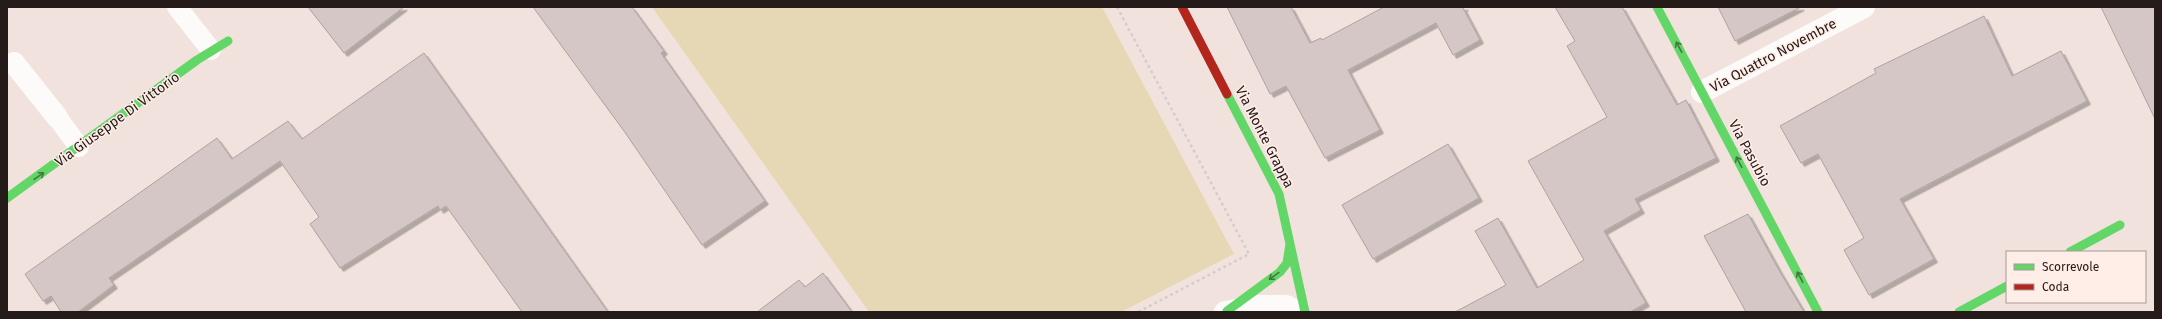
<svg xmlns="http://www.w3.org/2000/svg" width="2162" height="319" font-family="'Fira Sans',sans-serif">
<style>
.green{fill:#e6d8b5}
.building{fill:#d4c7c6;stroke:#aea2a0;filter:url(#shadow)}
.lines{fill:none;stroke-linecap:round;stroke-linejoin:round}
.path{stroke:#d3cecd;stroke-width:2.5;stroke-dasharray:3 3;stroke-linecap:butt}
.lane{stroke:#fdfbfa;stroke-width:20}
.street{stroke:#fdfbfa;stroke-width:22}
.fast{stroke:#63d668;stroke-width:9}
.jam{stroke:#b3261e;stroke-width:9}
.oneway{stroke:#447840}
.labels{text-anchor:middle;stroke-width:3;stroke-linejoin:round;paint-order:stroke}
.street-label{font-size:14px;fill:#251b18;stroke:#ffede8}
</style>
<defs>
<filter id="shadow"><feDropShadow dx="3.5" dy="3.5" stdDeviation="0" flood-color="#0004"/></filter>
</defs>
<rect width="100%" height="100%" fill="#f2e2dd"/>
<path class="green" d="M652,7H1102L1234,254L1121,312H869Z"/>
<path class="building" d="M308,7H404L344,53Z
M533,7H632L664,51L661,53L765,201L702,245L624,131Z
M1227,7H1291L1310,43L1321,38L1322,40L1384,7H1465L1463,8L1480,40L1453,55L1436,23L1348,70L1380,130L1325,158L1286,86L1270,94Z
M1555,7H1622L1677,105L1686,100L1716,158L1635,199L1641,210L1604,231L1646,303L1630,312H1455L1506,285L1475,231L1498,218L1537,288L1584,260L1528,161L1607,117L1567,46L1575,41Z
M1718,7H1801L1735,41Z
M2101,7H2155V119Z
M1984,16L2012,76L2061,51L2087,101L1900,199L1934,259L1869,295L1844,250L1864,238L1818,154L1801,163L1780,126L1876,73L1874,69Z
M424,53L608,312H522L446,206L440,210L438,206L340,268L310,224L319,217L280,161L109,278L114,285L78,312H61L51,296L43,301L25,274L217,138L232,159L288,121L302,139Z
M1448,144L1479,198L1373,259L1342,205Z
M1748,214L1780,272L1804,312H1746L1704,236Z
M823,273L852,312H757L799,280L805,287Z"/>
<g class="lines">
<path class="path" d="M1117,7L1249,254L1138,312"/>
<path class="lane" d="M177,7L211,50
M57,117L79,147"/>
<path class="street" d="M14,63L57,117
M1702,92L1864,7
M1225,312L1260,306H1286L1297,312"/>
<path class="fast" d="M1657,7L1818,312
M1227,94L1279,194L1305,312
M7,198L197,60L228,41
M2070,252L2120,225
M1227,311L1280,272L1287,263L1290,244
M1959,312L2007,286"/>
<path class="jam" d="M1182,7L1227,94"/>
</g>
<defs><path id="oneway-shaft" d="M-6 0H5M1.5-3L5.5 0L1.5 3" fill="none" stroke-width="1.6" stroke-linecap="round" stroke-linejoin="round"/></defs>
<g class="oneway">
<use href="#oneway-shaft" transform="translate(1679 47) rotate(-118)"/>
<use href="#oneway-shaft" transform="translate(1739 162) rotate(-118)"/>
<use href="#oneway-shaft" transform="translate(39 176) rotate(-35)"/>
<use href="#oneway-shaft" transform="translate(1274 276) rotate(144)"/>
<use href="#oneway-shaft" transform="translate(1800 277) rotate(-118)"/>
</g>
<g class="labels">
<g class="street-label">
<text transform="translate(1773 55) rotate(-28)" y="5">Via Quattro Novembre</text>
<text transform="translate(117 119) rotate(-36)" y="5">Via Giuseppe Di Vittorio</text>
<text transform="translate(1265 137) rotate(63)" y="5">Via Monte Grappa</text>
<text transform="translate(1750 153) rotate(62)" y="5">Via Pasubio</text>
</g>
</g>
<rect width="2162" height="319" fill="none" stroke="#251b18" stroke-width="16"/>
<rect x="2006" y="251" width="140" height="52" fill="#ffede8" stroke="#a89995"/>
<rect x="2014" y="264" width="20" height="6" fill="#63d668" stroke="#a89995"/>
<text x="2042" y="271" font-size="12" fill="#251b18">Scorrevole</text>
<rect x="2014" y="284" width="20" height="6" fill="#b3261e" stroke="#a89995"/>
<text x="2042" y="291" font-size="12" fill="#251b18">Coda</text>
</svg>
